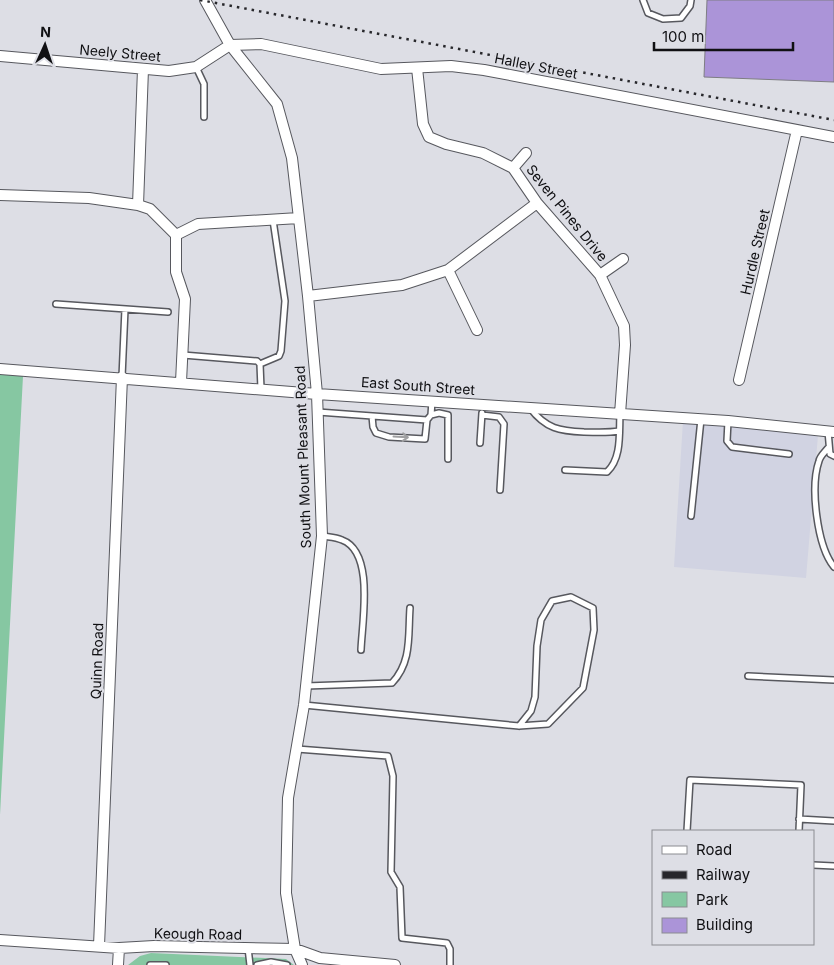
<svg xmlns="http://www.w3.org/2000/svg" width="834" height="965" font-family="Inter,sans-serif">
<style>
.built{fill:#d1d3e2}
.green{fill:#86c7a2}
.building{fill:#ab94d8;stroke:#7e7d83}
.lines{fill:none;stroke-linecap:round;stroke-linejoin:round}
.lane-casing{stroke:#57585e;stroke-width:8}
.street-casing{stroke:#57585e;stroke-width:12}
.lane{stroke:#fff;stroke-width:5}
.street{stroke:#fff;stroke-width:10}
.rail{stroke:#27272b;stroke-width:2.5;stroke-dasharray:2.5 5;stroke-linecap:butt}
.oneway{stroke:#9f9fa1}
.labels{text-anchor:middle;stroke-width:4;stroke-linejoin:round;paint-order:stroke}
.street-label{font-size:14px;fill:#101013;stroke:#dddee5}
</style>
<rect width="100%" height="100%" fill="#dddee5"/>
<path class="built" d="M683,421L818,435L806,578L674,567Z"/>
<path class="green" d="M0,374L23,376L0,815Z
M151,953L286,959L294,965H128L140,956Z"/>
<path class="building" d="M707,0H834V82L704,77Z"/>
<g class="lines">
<g class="lane-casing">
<path id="lane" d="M643,0L648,13L663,19L681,18L690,6L691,0
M196,67L204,84V117
M56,304L168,312
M183,355L257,361L260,364L261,389
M260,364L279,356L281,351L285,301L273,220
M122,377L125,309
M530,408C546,429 560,431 584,432C596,432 607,433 619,431
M318,412L427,420L431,415L432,401
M431,415L439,413L448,415V459
M482,415L499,417L504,424L500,490
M372,416L373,427L376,433L389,437L425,439L427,420
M728,421L727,441L732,447L789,454
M828,431L830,454L834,456
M480,443L482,413
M828,448C825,452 820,456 819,461C810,487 817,546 834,567
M565,470L607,472C622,458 619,433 620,414
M691,516L701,419
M323,536C329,537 336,537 342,540C375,552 362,622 361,650
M748,676L834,680
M306,686L392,683C412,662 408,636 410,608
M304,705L519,726L548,724L583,688L594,630L593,608L571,597L552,601L541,620L537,646L535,697L531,711L519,726
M297,749L388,756L393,776L391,872L400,887L402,938L447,943L450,949V965
M799,819L834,821
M687,831L690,780L801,785L799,831
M813,865L834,866
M248,948L250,965
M150,965H166
M257,965L271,962L287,965"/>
</g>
<g class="street-casing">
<path id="street" d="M205,0L230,45L277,104L292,158L308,296L317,394L322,536L304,705L288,798L286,893L295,949L302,965
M0,56L169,71L196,67L230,45L261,44L381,69L451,66L484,70L834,137
M417,68L423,124L429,137L446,144L483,153L513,168L526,153
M513,168L537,203L600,275L623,259
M0,195L89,198L138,205L150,209L176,235V272L185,299L181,382
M138,205L143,69
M176,235L198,224L299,218
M448,270L477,330
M600,275L624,326L625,345L620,414
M308,296L402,285L448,270L537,203
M0,369L317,394L728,421L834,432
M739,380L797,130
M0,940L119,948L154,946L295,949L320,958L395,965
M99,946L122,377
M118,965L119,948"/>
</g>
<use href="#lane" class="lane"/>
<use href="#street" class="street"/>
<path class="rail" d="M200,0L834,120"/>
</g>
<defs><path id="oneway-shaft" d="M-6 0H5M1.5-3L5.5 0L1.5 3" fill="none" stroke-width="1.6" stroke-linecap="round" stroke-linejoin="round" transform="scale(1.25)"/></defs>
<use class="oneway" href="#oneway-shaft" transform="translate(401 437) rotate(3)"/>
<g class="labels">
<g class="street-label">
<text transform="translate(120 53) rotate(5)" y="5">Neely Street</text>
<text transform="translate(536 66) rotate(11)" y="5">Halley Street</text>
<text transform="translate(567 213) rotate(51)" y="5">Seven Pines Drive</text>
<text transform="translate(755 252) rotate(-77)" y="5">Hurdle Street</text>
<text transform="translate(418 386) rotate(4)" y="5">East South Street</text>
<text transform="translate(303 457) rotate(-92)" y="5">South Mount Pleasant Road</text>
<text transform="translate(97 661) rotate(-88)" y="5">Quinn Road</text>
<text transform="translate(198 934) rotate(1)" y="5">Keough Road</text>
</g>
</g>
<rect x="652" y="830" width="162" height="115" fill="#dddee5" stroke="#8b8c91"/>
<rect x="662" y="846" width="25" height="8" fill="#ffffff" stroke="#8b8c91"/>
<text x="696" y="855" font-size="15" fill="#101013">Road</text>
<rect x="662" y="871" width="25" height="8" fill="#27272b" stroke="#8b8c91"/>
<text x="696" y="880" font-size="15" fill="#101013">Railway</text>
<rect x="662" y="892" width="25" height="15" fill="#86c7a2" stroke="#8b8c91"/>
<text x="696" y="905" font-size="15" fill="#101013">Park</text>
<rect x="662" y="918" width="25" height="15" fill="#ab94d8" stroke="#8b8c91"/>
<text x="696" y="930" font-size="15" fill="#101013">Building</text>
<g transform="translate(45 45) rotate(3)" stroke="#dddee5" stroke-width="4" paint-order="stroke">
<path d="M0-4L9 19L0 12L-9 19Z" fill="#101013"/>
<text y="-8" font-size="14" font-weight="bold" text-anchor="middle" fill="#101013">N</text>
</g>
<path d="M654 42v8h139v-8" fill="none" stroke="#101013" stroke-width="2.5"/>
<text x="662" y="42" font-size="15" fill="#101013" stroke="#dddee5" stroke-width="4" paint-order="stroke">100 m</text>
</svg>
